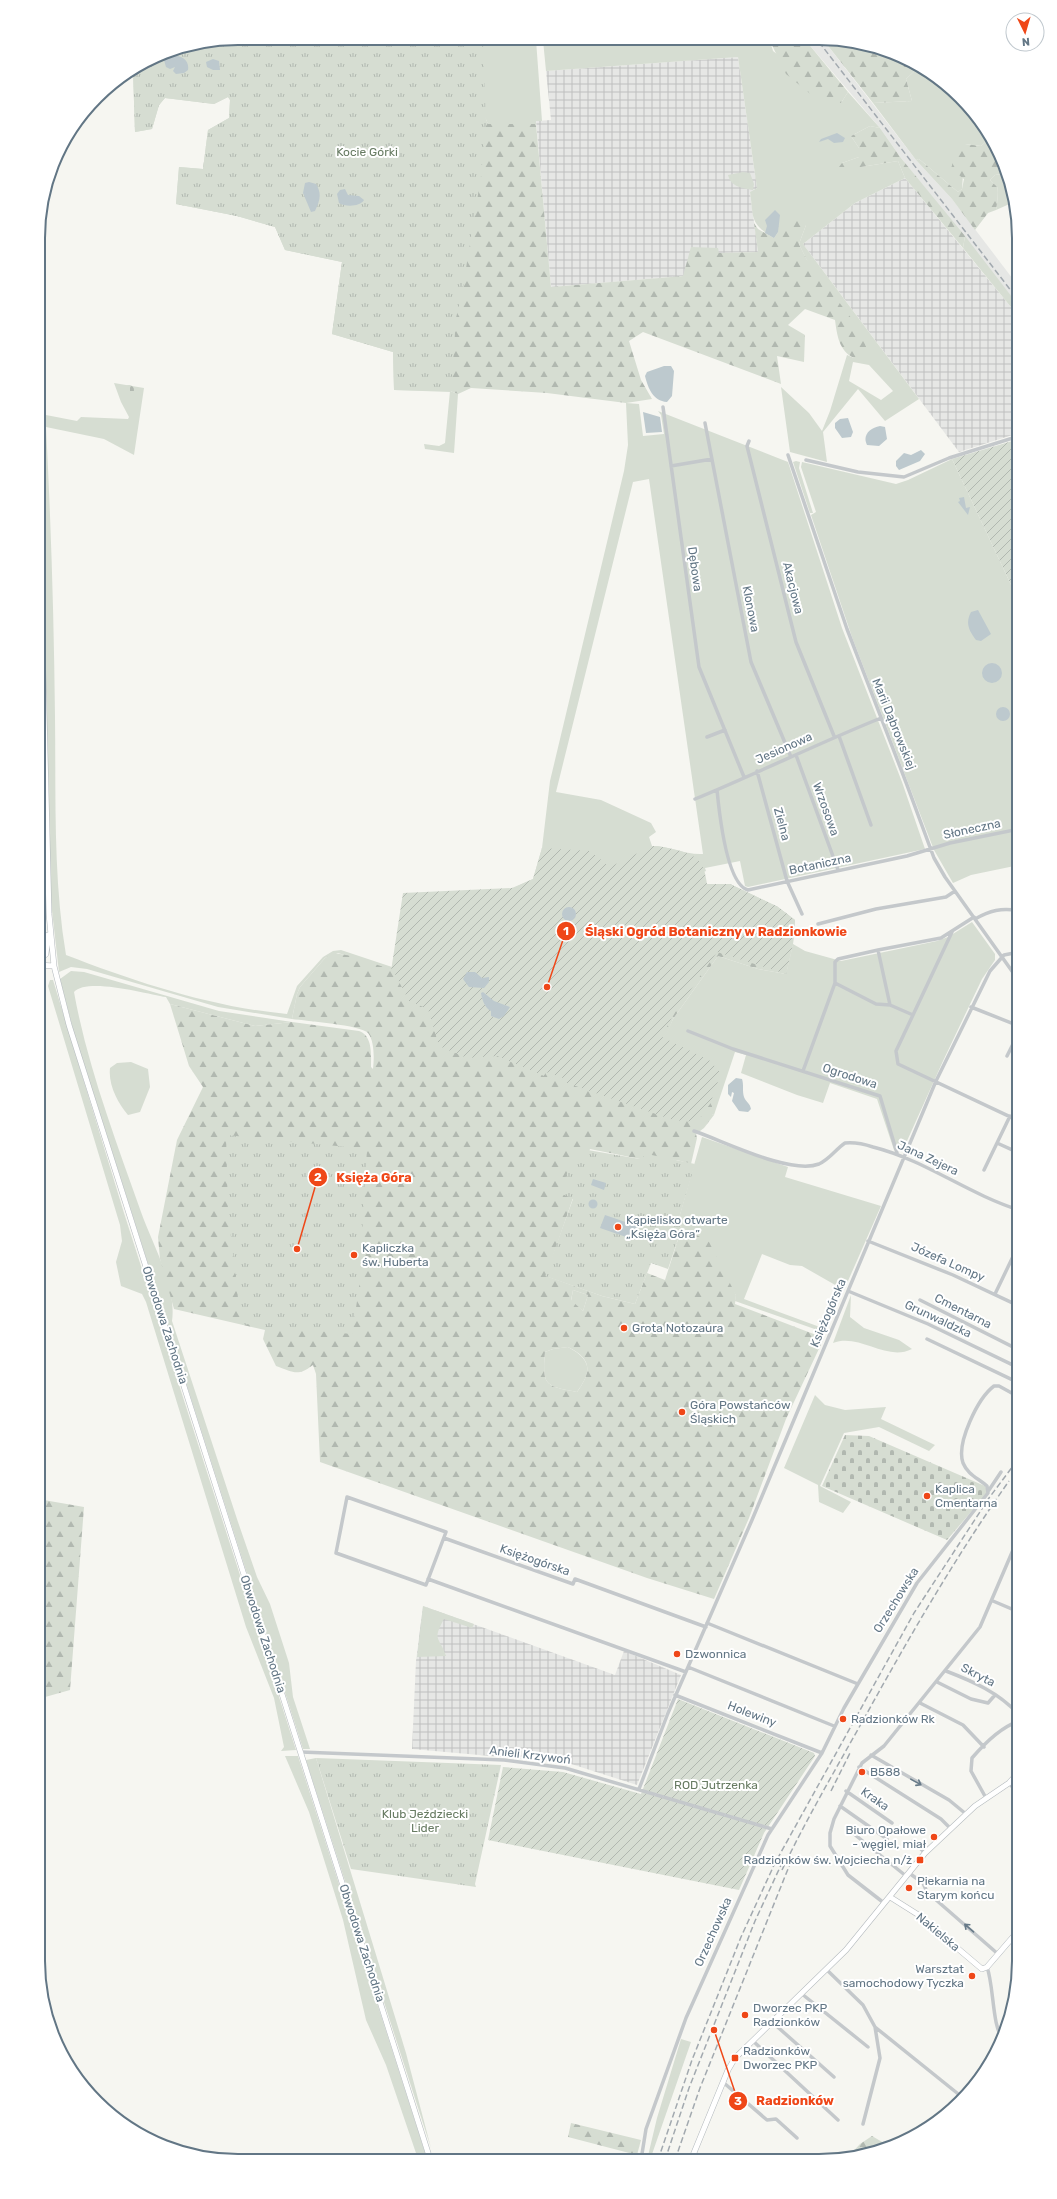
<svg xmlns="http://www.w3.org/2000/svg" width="1057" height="2199" font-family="Rubik,sans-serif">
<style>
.built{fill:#e6e7e5}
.industrial{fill:url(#industrial-grid)}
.grass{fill:#d6ddd2;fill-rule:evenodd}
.forest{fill:url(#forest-firs);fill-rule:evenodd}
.cemetery{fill:url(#cemetery-stones)}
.park{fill:url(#park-tufts)}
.garden{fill:url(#garden-furrows)}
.water{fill:#bdc9ce}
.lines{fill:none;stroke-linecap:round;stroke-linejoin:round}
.secondary-casing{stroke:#b4babe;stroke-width:6}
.street{stroke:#c4c8cb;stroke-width:3.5}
.secondary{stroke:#fff;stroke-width:5}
.rail{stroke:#a2a9af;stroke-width:1.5;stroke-dasharray:6 3;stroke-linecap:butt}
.oneway{stroke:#677a88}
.poi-dot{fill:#ef4718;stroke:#fff;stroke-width:1.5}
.labels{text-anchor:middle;stroke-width:4;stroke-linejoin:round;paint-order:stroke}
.park-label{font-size:12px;fill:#677b62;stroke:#fff}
.street-label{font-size:12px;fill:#627685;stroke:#fff}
.poi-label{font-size:12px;fill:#627685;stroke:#fff;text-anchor:start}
.rim{fill:none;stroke:#627685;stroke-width:2}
.leader{fill:none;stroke:#ef4718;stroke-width:1.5}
.callout-dot{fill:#ef4718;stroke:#fff;stroke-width:1.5}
.mark-label{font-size:12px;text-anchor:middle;font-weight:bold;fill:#fff}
.callout-label{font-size:13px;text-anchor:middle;font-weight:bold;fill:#ef4718;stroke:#fff;stroke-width:4;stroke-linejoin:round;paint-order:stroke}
</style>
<defs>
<pattern id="industrial-grid" width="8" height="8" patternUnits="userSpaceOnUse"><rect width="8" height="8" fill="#e6e7e5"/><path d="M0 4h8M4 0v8" fill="none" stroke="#bec0bf"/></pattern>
<pattern id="forest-firs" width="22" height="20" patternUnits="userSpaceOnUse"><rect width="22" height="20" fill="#d6ddd2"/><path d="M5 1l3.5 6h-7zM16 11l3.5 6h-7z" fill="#b1b8b0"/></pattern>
<pattern id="cemetery-stones" width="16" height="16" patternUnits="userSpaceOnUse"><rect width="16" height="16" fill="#d6ddd2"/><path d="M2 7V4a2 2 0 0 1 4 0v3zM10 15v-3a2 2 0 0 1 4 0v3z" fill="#b1b8b0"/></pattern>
<pattern id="park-tufts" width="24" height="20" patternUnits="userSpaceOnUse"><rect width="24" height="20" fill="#d6ddd2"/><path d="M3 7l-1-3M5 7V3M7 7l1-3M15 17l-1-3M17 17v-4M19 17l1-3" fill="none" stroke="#b1b8b0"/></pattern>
<pattern id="garden-furrows" width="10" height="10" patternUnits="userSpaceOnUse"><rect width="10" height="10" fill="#d6ddd2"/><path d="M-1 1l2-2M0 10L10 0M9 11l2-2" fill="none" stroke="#b1b8b0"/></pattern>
</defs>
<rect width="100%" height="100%" fill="#f6f6f1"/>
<path class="built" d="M807,42H825L916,160L952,199L1019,287V306L901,158L880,128Z"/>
<path class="industrial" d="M738,57L757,188L750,192L758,252L719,253L683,276L551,287L536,121L551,120L546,71Z
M905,178L1019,317V433L959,452L803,244L855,203Z
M423,1606L615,1675L624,1651L681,1675L637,1785L568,1763L412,1749L416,1661Z"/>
<path class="grass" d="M282,38L536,40L542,121H536V124H488L469,81Z
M543,40L770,41L773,51L841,103L848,92L880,128L870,126L851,136L859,148V157L842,163L861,167L898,161L905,178L855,203L803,244L919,399L885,421L858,389L823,432L827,462L790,452L781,387L809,413L822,431L830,411L847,355L854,358L799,244L806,225L778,232L774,238C749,223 754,218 750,192L757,188L738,57L546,71ZM853,362L869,365L893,391L881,400L849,381Z
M919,67L951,88L991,137L981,146L965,144L962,189L958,192L919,159L916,160L873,103L912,101L906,79Z
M743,172L750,173L754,184L753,190C742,188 731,187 728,175Z
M1007,173L1012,186L1014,202L996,210C997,206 999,189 997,187C995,184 992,183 990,180L995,175Z
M42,211L41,239L38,248V225Z
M965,236L1019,306V317L963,248Z
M43,375L46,415L77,421L81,417L128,419L129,417L121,402L114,383L144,388L134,455L104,439L46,427C51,523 54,620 55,717C56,796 53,877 66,955C136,982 211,1007 287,1014L297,986L323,957L333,951L341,950L392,967L417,968L509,890L533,879L542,848L550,781L624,471L628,445L626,403L639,404L643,436L664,434L661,415L658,411L788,462L842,628L902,782L925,849L748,887L745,886L740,861L705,868L706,871L418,979L338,953L325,958L300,987L297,994L292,1019L218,1007L87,969L71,967L59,972L51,902L39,380ZM649,479L703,854C685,855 669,846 652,846L649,837L656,832L651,823L601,800L556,792L633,482Z
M450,391L458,394L454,453L425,449L424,444L439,446L445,443Z
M952,459L1019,602V865L971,875L953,883L934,850L852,637L811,515L816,512L801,467L802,462L896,484L908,480Z
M796,461L800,462L799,468L813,513H810L793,462Z
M38,592L46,934L45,951L43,955L38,957V948L41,947Z
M972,922L995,954V960L982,979L943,1061L902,1152L894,1150L877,1099L830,1083L823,1103L797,1095L741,1073L746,1055L735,1052L714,1115L712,1114V1096L664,1039L673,1019L718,956L758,969L786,974L793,944L805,951L841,961L937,941L948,937Z
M71,971L84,972L219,1011L292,1022L255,1026L170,1004L166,997C147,994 87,977 74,992C87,1065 116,1141 141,1212C152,1243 177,1287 172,1321L238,1522L257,1577L270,1604L289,1663L293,1697L310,1749H303L73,1029L60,979Z
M50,980H53L124,1213L296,1750L281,1751L284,1747L274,1698L246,1627L146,1302L142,1294L121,1286L116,1262L122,1241L120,1225L48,986Z
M131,1062L148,1069L150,1087L140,1112L128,1115C118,1103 108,1085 110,1068L117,1063Z
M702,1137L788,1167L785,1177L881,1206L844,1290L802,1266L790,1265L762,1254L744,1299L828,1330L826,1333L735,1301L736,1295L682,1227L677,1225Z
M573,1290L588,1295L583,1311L571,1301Z
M851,1295L850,1317L864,1328L899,1340L912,1349C886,1362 860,1333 833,1343Z
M568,1347C592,1360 592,1371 577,1392C545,1386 542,1386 545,1352L553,1349Z
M815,1395L825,1405L845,1410L886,1407L881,1419L935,1445L929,1451L879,1427L844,1433L820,1486L851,1502L843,1513L819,1502L818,1485L784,1468Z
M1019,1585V1609L1012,1606L1016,1596L1015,1590Z
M423,1606L474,1624L472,1628L444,1619C432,1641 439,1636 446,1656L417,1657Z
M285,1756H298L427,2159H418L386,2065L366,2020L343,1920L309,1812Z
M316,1758L406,2053L431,2148L306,1760Z
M681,2039L691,2042L650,2160H647L657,2118Z"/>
<path class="forest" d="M238,38L469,80L488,124H536L551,287L683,276L691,247L718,248L719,253L758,252L754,223L758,229L774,238L778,232V224L793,216L806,225L799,244L807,260L861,331L868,353L854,358C839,351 837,335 835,320L805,309L788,325L805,335L804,362L777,356L781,384L643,332L629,341L641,380L652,399L626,403L547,393L471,388L458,394L450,391L394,390L393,352L332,334L342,262L285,250L275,227L237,216L176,204L179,167L203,169L208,130L229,118L230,100L228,97L214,104L165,98L159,105L152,129L135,132L133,71L162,53Z
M770,41L807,42L848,92L841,103L819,101L786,74Z
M825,42H857L907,59L919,67L906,79L912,101L873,103Z
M870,126L880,128L901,158L965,236L963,248L905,178L898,161L861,167H839L842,163L859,157V148L851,136Z
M991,137L1007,173L995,175L990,180C992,183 995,184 997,187C999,189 997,206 996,210L988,213L975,230L952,199L916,160L919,159L958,192L962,189L964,179L951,169L956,150L965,144L981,146Z
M730,884L778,907L795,920L793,944L786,974L758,969L718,956L673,1019L665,1039L712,1096V1114L714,1115L704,1128L696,1134L697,1138L691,1164L677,1160L640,1159L590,1149L546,1276L602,1296L635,1304L647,1273L665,1280L682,1227L709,1242L736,1295L735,1304L824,1338L786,1419L749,1518L714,1599L647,1578L320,1462L316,1374L313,1365C297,1377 294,1372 276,1366L263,1339L265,1330L174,1309L160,1259L158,1237L177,1140L203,1087L189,1066L170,1004L255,1026L292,1022L359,1031C373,1036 371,1055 371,1067L373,1069C374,1060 375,1042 368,1033C361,1025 306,1021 292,1019L297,994L300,987L325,958L334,953L352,956L418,979ZM573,1290L588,1295L583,1311L571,1300ZM568,1347C592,1359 592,1371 577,1392C545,1386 542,1386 545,1352L553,1349Z
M38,1499L84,1507L70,1690L38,1699Z
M571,2123L641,2140L637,2155L568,2137Z
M872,2136L889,2146L871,2154L848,2157L860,2144Z"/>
<path class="cemetery" d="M124 390a5 5 0 1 1 10 0a5 5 0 1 1-10 0Z
M845,1435L869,1436L985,1486L988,1492L947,1540L822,1486Z"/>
<path class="park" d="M238,38L483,40L486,124L481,176L462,293L456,318L451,392L394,390L393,352L332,334L342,262L285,250L275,227L237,216L176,204L179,167L203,169L208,130L229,118L230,100L228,97L214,104L165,98L159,105L152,129L135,132L133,71L162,53Z
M226,1135L367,1149L359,1288L352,1334L241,1324L228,1211Z
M576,1148L640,1159L647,1154L695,1164L677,1225L682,1227L668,1269L651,1263L635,1304L602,1296L545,1276L573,1199L560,1193Z
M316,1758L501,1765L475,1884L476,1887L351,1869Z"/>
<path class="garden" d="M1019,439V602L952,459Z
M652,846C661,846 668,848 677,850C698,856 704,861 707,884H730L778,907L795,920L793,944L786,974L717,952L673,1015L662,1037L709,1060L721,1073L710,1104L697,1122L673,1120L564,1082L563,1078L546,1072L544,1076L497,1056L467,1058L439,1046L428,1009L409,1001L394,972L391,971L403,893L512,888L533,879L542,848L590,851L610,867Z
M678,1699L814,1753L815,1756L764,1833L739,1890L488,1840L503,1767L563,1772L641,1794Z"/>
<path class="water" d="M169,56C179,54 190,59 188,70L184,73L176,74L173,71L175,67L170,69L166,67L164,60Z
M213,59L219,61L220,70H213L207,67L206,62Z
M837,133L845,138L843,142L834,143L828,139L819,142L821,139Z
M309,182L316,184C322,194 320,200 315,211L311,212L303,193L305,183Z
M345,189L348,195L359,196L364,200C360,207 345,207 339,203L337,194L340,190Z
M775,210L780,215L778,232L774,238L765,233L767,226L765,220Z
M664,366H671L674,371L672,396L667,402C653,401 648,388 645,376L647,372Z
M643,412L660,417L662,432L646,433Z
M848,418L853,432L851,437L842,438L835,428V423L840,419Z
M880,426L885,427L887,439L879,446L867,445C862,435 870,428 880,426Z
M921,450L925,454L920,461L899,470L896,466V461L904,453L911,455Z
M964,497L966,508L970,507L968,515L958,502L960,501L959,498Z
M978,610L991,634L981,641L976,640C969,631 965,623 971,612Z
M982 673a10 10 0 1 1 20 0a10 10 0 1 1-20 0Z
M996 714a7 7 0 1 1 14 0a7 7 0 1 1-14 0Z
M562 914a7 7 0 1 1 14 0a7 7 0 1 1-14 0Z
M467,972H475L482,978L489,977V982L484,988L469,987L463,979Z
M483,992L494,1001L510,1007L504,1016L499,1019L491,1016V1011C485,1008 482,1000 481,993Z
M736,1078L742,1079C744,1085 742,1091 744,1097C746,1102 750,1103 751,1109L748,1112L739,1111L732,1101L734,1093L732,1092L731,1097L728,1094V1085Z
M593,1179L606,1183L604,1190L591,1185Z
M588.5 1204a4.5 4.5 0 1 1 9 0a4.5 4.5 0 1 1-9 0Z
M605,1215L637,1226L632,1239L600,1228Z"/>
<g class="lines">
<g class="secondary-casing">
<path id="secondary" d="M38,468L49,914L54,966L69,1025L430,2159
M39,960L46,954L48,935
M38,965L54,966
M890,1897L917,1914L982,1969L987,1967L1019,1930
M691,2160L728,2070L735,2058L846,1950L925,1853L975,1806L1009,1783L1019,1772"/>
</g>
<path class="street" d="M663,407L699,667L744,777
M705,423L751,662L791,757
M749,441L747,446L796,642L834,736
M788,455L847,629L907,785L934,858L945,877L1019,981
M806,460L858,472L904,477L949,458L1019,436
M671,466L712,459
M839,736L871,825
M707,737L725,730
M796,755L838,870
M757,771L787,881L802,914
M717,790C719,810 726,884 748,890L907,856L950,843L1019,829
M695,799C758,773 819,743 881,718
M975,919C989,911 1002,907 1019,911
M818,924L876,909L946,897L955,891
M878,950L941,938L974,917
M835,983L876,1004L890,1005L913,1015L896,1051L898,1064L1019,1121
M971,1007L1019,1026
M913,1015L952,932
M688,1031L733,1049L880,1096L897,1153
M1007,1056L1019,1032
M803,1071L835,983V962L838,959L878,950L890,1005
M694,1131C724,1141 790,1175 819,1164C830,1159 836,1149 845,1143C855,1142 864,1144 873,1147C925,1160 968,1194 1019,1210
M997,1143L1019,1153
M984,1170L1010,1116
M868,1241L953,1275L1019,1306
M848,1291L928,1324L1019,1368
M995,1294L1019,1244
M920,1300L1019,1350
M927,1339L1019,1383
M1017,1449L1019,1446
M989,1490L1001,1472
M347,1497L446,1532L426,1585L336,1553Z
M444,1538L573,1584L575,1579L706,1627
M428,1579L686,1672
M993,1601L1019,1612
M707,1623L858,1684
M688,1667L834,1726
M946,1671C972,1681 1000,1693 1019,1715
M937,1682L971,1699L988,1703L995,1695
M675,1695L822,1753
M920,1703L963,1725L984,1747
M301,1752L504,1760L565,1768L772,1829
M871,1755L949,1800L966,1814
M859,1767L941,1819L951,1829
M1009,1783L1019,1795
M639,1789L668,1713L752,1520L936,1081L990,971L1004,955L1014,953L1019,954
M846,1791L892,1823
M986,1798L971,1771L972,1758C984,1744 1001,1727 1019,1721
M840,1806L887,1839
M854,1834L906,1876
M913,1841L925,1853
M909,1873L923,1883L927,1892L998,1954
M884,1903L848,1875L830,1846V1833L834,1819L862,1763L884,1746L980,1627L1016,1543
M987,1967C994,1986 992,2027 1003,2039
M827,1970L863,2005L875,2027L880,2058L863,2124
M802,1994L868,2047
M772,2022L834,2077
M875,2027L962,2097
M753,2041L838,2120
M724,2083L767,2120L776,2119L797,2138
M641,2160L646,2129L686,2018L768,1835L822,1753L844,1708L917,1583L988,1493L987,1486C978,1478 968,1475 963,1463C956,1443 978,1398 994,1386H999L1019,1397"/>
<use href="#secondary" class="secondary"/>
<path class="rail" d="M819,42L1019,301
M831,1791L851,1751
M782,1870C806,1820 834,1772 861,1724C907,1641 954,1559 1009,1481
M658,2160L692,2060L741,1937L775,1863L914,1613L989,1498L1019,1458
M665,2160L689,2088L755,1921L782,1863
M675,2160L700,2088L790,1864"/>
</g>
<defs><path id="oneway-shaft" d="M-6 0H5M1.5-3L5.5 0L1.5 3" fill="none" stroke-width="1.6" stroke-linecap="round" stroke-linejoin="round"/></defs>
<g class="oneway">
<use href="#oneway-shaft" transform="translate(916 1782) rotate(29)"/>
<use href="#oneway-shaft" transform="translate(969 1928) rotate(-139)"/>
</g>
<g class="poi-dot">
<circle cx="618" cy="1227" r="4"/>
<circle cx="354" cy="1255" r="4"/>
<circle cx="624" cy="1328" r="4"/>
<circle cx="682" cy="1412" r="4"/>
<circle cx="927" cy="1496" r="4"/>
<circle cx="677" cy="1654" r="4"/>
<circle cx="843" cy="1719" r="4"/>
<circle cx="862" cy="1772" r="4"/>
<circle cx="934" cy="1837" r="4"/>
<rect x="916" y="1856" width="8" height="8" rx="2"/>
<circle cx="909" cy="1888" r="4"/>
<circle cx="972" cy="1976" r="4"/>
<circle cx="745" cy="2015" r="4"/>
<rect x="731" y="2054" width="8" height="8" rx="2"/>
</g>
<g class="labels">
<g class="park-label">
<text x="367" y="156">Kocie Górki</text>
<text x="716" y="1789">ROD Jutrzenka</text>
<text x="425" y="1818">Klub Jeździecki<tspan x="425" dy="14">Lider</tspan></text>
</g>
<g class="street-label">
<text transform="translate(695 569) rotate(82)" y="4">Dębowa</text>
<text transform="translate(793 588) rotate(76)" y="4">Akacjowa</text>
<text transform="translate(751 609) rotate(79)" y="4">Klonowa</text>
<text transform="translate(894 724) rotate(68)" y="4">Marii Dąbrowskiej</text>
<text transform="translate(784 748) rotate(-24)" y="4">Jesionowa</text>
<text transform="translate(826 809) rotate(70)" y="4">Wrzosowa</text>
<text transform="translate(782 824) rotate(75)" y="4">Zielna</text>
<text transform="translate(972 829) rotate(-12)" y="4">Słoneczna</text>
<text transform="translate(820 864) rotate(-12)" y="4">Botaniczna</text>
<text transform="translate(850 1076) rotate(18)" y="4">Ogrodowa</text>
<text transform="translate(928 1158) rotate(25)" y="4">Jana Zejera</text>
<text transform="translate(948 1262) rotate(24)" y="4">Józefa Lompy</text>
<text transform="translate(963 1311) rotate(27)" y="4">Cmentarna</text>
<text transform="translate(828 1313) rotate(-67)" y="4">Księżogórska</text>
<text transform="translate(938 1319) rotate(25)" y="4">Grunwaldzka</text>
<text transform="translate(165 1325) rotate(72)" y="4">Obwodowa Zachodnia</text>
<text transform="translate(535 1560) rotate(19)" y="4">Księżogórska</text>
<text transform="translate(896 1600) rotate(-58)" y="4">Orzechowska</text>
<text transform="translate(263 1634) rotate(72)" y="4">Obwodowa Zachodnia</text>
<text transform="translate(978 1675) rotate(27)" y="4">Skryta</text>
<text transform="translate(752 1714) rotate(21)" y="4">Holewiny</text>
<text transform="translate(530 1755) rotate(7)" y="4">Anieli Krzywoń</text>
<text transform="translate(875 1799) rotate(35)" y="4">Kraka</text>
<text transform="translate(713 1932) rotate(-66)" y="4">Orzechowska</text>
<text transform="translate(938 1932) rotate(40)" y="4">Nakielska</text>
<text transform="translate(362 1943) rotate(72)" y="4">Obwodowa Zachodnia</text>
</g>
<g class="poi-label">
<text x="626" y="1224">Kąpielisko otwarte<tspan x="626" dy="14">„Księża Góra”</tspan></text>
<text x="362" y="1252">Kapliczka<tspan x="362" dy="14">św. Huberta</tspan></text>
<text x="632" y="1332">Grota Notozaura</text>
<text x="690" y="1409">Góra Powstańców<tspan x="690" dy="14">Śląskich</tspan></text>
<text x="935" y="1493">Kaplica<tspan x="935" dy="14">Cmentarna</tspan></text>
<text x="685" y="1658">Dzwonnica</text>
<text x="851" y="1723">Radzionków Rk</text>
<text x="870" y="1776">B588</text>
<text x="926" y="1834" text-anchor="end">Biuro Opałowe<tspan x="926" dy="14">- węgiel, miał</tspan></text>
<text x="912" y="1864" text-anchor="end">Radzionków św. Wojciecha n/ż</text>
<text x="917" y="1885">Piekarnia na<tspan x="917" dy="14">Starym końcu</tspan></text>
<text x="964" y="1973" text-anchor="end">Warsztat<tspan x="964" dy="14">samochodowy Tyczka</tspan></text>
<text x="753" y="2012">Dworzec PKP<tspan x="753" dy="14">Radzionków</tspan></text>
<text x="743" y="2055">Radzionków<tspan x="743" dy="14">Dworzec PKP</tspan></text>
</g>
</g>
<path d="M0 0H1057V2199H0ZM238 45H819A193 193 0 0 1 1012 238V1961A193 193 0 0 1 819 2154H238A193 193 0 0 1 45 1961V238A193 193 0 0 1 238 45Z" fill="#fff" fill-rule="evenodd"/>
<path class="rim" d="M238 45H819A193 193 0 0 1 1012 238V1961A193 193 0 0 1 819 2154H238A193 193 0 0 1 45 1961V238A193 193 0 0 1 238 45Z"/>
<path class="leader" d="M547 987L566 931M297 1249L318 1177M714 2030L738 2101"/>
<g class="callout-dot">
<circle cx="547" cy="987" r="4"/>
<circle cx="297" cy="1249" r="4"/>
<circle cx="714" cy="2030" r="4"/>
<circle cx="566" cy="931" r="10"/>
<circle cx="318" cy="1177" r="10"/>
<circle cx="738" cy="2101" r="10"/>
</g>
<g class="mark-label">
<text x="566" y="935">1</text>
<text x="318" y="1181">2</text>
<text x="738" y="2105">3</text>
</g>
<g class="callout-label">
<text x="716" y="936">Śląski Ogród Botaniczny w Radzionkowie</text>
<text x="374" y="1182">Księża Góra</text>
<text x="795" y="2105">Radzionków</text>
</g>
<g transform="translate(1025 32) rotate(175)"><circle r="19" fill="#ffffff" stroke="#c0c8ce"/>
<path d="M0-3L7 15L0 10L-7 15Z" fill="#ef4718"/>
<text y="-6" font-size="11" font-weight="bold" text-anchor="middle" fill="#627685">N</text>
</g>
</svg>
